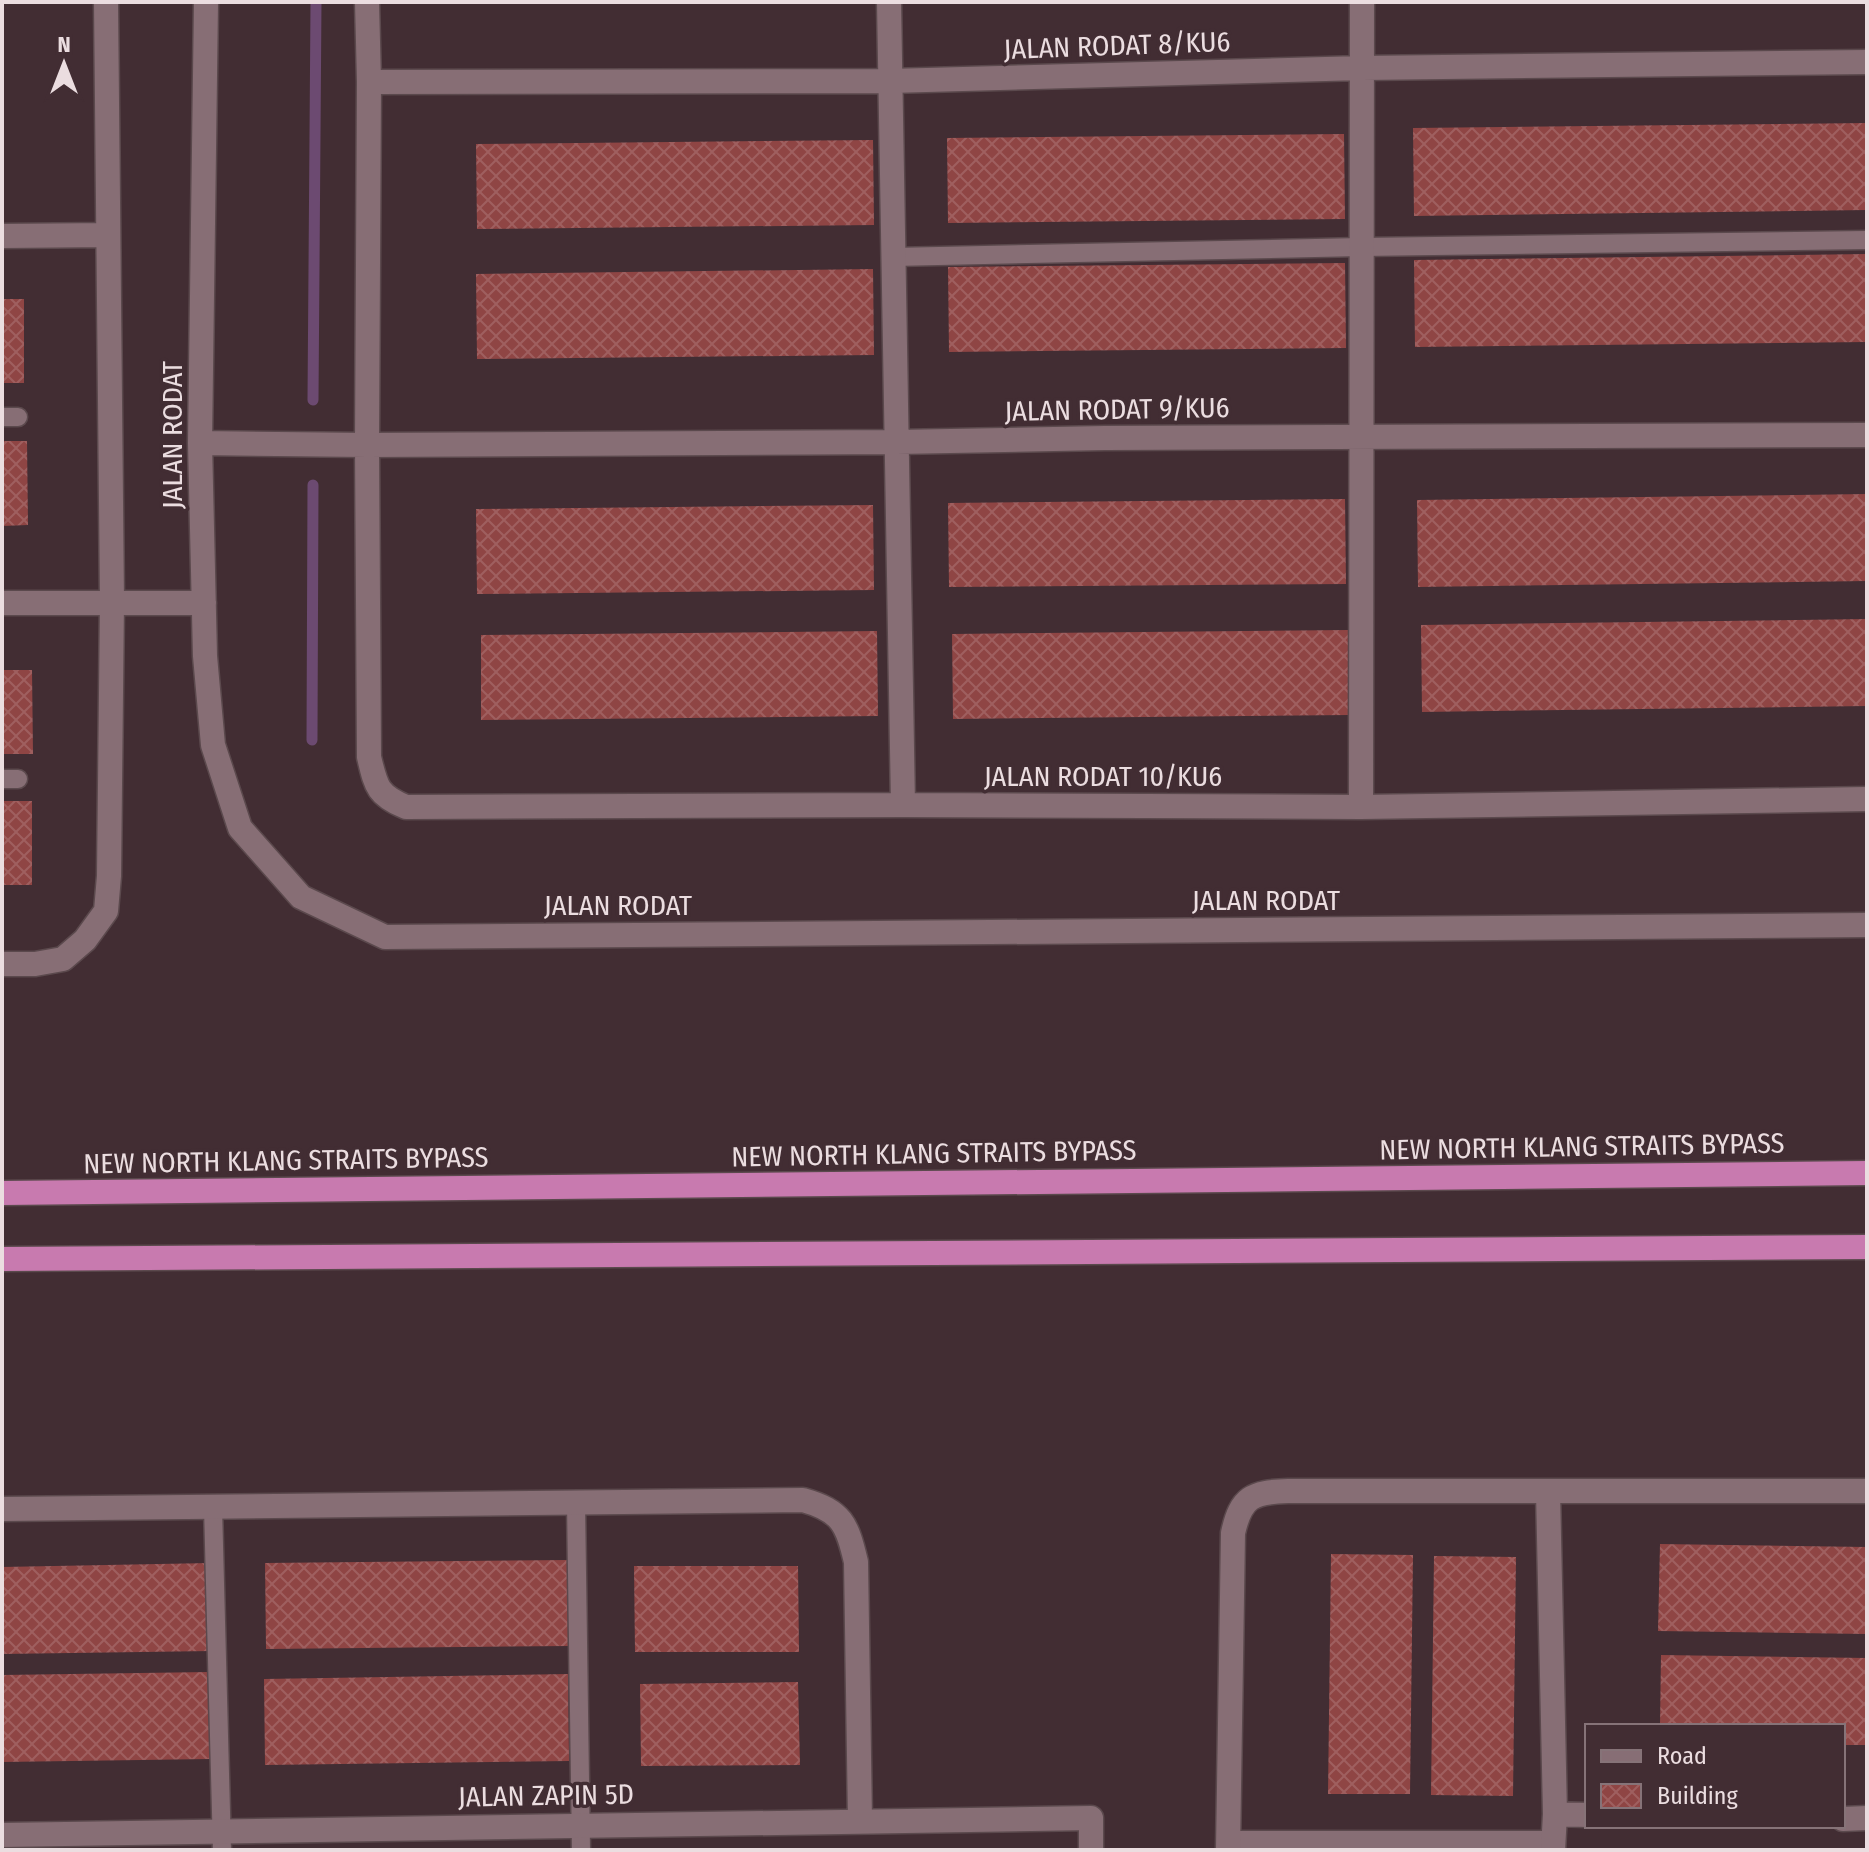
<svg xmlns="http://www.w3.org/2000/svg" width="1869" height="1852" font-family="'Fira Sans Condensed',sans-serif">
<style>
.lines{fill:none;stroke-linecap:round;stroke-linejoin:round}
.stream{stroke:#6c4a71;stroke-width:11}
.building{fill:url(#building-cross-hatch)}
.service-casing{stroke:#5b494d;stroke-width:21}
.minor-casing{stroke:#5b494d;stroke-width:27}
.motorway-casing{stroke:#5b494d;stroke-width:27}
.service{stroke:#876e75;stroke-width:18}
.minor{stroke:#876e75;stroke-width:24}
.motorway{stroke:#c87aaf;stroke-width:24}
.labels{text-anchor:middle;stroke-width:7;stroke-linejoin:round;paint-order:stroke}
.street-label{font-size:28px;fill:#ebdde0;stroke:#422d33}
</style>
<defs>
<pattern id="building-cross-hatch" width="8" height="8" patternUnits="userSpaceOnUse" patternTransform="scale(2)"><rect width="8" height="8" fill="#8f4544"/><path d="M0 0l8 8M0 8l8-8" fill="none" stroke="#9f5f5f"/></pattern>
</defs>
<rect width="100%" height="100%" fill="#422d33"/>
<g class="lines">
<path class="stream" d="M313,400L316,2
M312,740L313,485"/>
</g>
<path class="building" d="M1867,123V210L1414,216L1413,128Z
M1344,134L1345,219L948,223L947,138Z
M873,140L874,225L477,229L476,144Z
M1867,254V342L1415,347L1414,260Z
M1345,263L1346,348L949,352L948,267Z
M873,269L874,355L477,359L476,274Z
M2,299H24V383H2Z
M2,441H27L28,525L2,526Z
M1867,494V581L1418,587L1417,500Z
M1345,499L1346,584L949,587L948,503Z
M873,505L874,590L477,594L476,509Z
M1867,619V706L1422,712L1421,625Z
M1349,630V715L953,719L952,634Z
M877,631L878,716L481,720V635Z
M2,670H32L33,754H2Z
M2,801H32V885H2Z
M1660,1544L1867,1547V1634L1658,1631Z
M1331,1554L1413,1555L1410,1794H1328Z
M1434,1556L1516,1557L1513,1796L1431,1795Z
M569,1560L570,1646L266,1649L265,1563Z
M211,1563L212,1651L2,1654V1567Z
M634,1566H798L799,1652H635Z
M1661,1655L1867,1658V1745H1843V1726H1660Z
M209,1672L211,1759L2,1762V1675Z
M568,1674L569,1761L265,1765L264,1679Z
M798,1682L800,1765L641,1766L640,1684Z"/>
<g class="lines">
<g class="service-casing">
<path id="service" d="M893,257L1361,247L1867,240
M2,417H18
M2,779H18
M576,1503L581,1850
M213,1507L222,1850
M1228,1840H1553"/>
</g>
<g class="minor-casing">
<path id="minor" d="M206,2L200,443L205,656L213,745L240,828L301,897L385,937L1867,925
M367,2L369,82L367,445L369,757C376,786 377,795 406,807L903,805L1361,807L1867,799
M889,2L903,805
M369,82L890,81L1362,68L1867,62
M2,236L108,235
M200,443L367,445L897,442L1105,438L1867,435
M2,603H204
M1361,807L1362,2
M2,964H35L63,959L85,940L106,911L109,876L112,601L106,2
M1548,1491L1555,1814L1553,1850
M2,1509L803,1500C842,1511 847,1524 856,1562L860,1820
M1555,1814L1587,1815
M1843,1819L1867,1818
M2,1835L1091,1818V1850
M1228,1850L1233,1533C1241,1497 1252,1492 1288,1491H1867"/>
</g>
<g class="motorway-casing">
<path id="motorway" d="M2,1193L1867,1173
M2,1259L1867,1247"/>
</g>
<use href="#service" class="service"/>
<use href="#minor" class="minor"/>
<use href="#motorway" class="motorway"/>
</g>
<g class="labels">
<g class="street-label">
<text transform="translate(1117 45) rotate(-2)" y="10">JALAN RODAT 8/KU6</text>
<text transform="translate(1117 409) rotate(-1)" y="10">JALAN RODAT 9/KU6</text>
<text transform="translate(172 435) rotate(-90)" y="10">JALAN RODAT</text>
<text x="1103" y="786">JALAN RODAT 10/KU6</text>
<text x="1266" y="910">JALAN RODAT</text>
<text x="618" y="915">JALAN RODAT</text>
<text transform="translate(1582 1146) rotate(-1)" y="10">NEW NORTH KLANG STRAITS BYPASS</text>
<text transform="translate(934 1153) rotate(-1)" y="10">NEW NORTH KLANG STRAITS BYPASS</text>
<text transform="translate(286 1160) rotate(-1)" y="10">NEW NORTH KLANG STRAITS BYPASS</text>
<text transform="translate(546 1795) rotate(-1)" y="10">JALAN ZAPIN 5D</text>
</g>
</g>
<rect width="1869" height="1852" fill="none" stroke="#ebdde0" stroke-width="8"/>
<rect x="1585" y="1724" width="260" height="104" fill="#422d33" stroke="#867378" stroke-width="2"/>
<rect x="1601" y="1750" width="40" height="12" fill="#876e75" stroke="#867378" stroke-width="2"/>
<text x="1657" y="1764" font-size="24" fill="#ebdde0">Road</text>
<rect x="1601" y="1784" width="40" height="24" fill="url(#building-cross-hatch)" stroke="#867378" stroke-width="2"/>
<text x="1657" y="1804" font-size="24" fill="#ebdde0">Building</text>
<g transform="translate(64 64)" stroke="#422d33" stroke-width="6" paint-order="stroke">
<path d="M0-6L14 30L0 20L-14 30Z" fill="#ebdde0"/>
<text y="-12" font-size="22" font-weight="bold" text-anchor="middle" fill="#ebdde0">N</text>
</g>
</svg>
